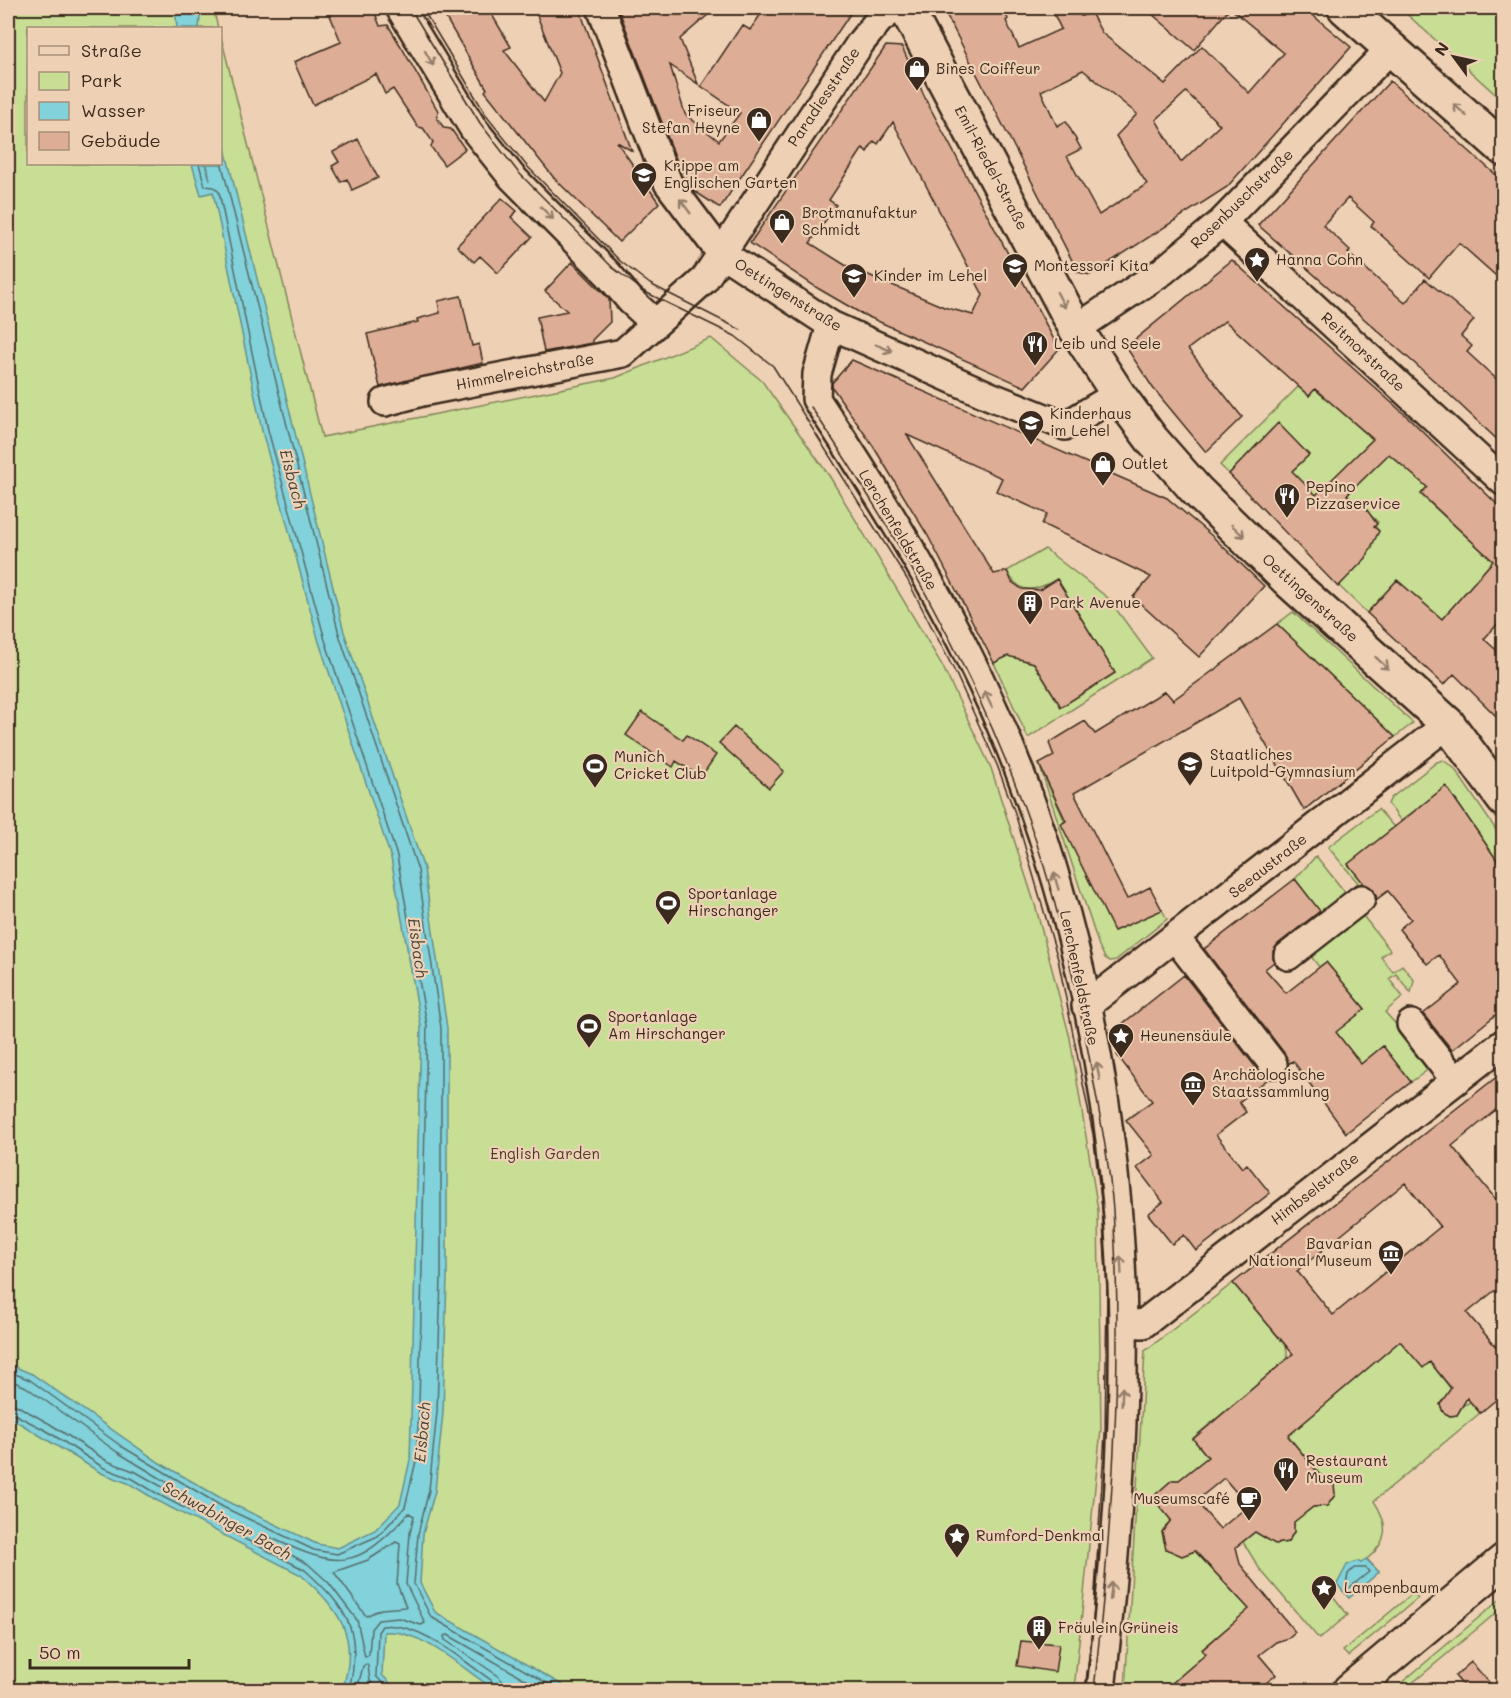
<svg xmlns="http://www.w3.org/2000/svg" width="1511" height="1698" font-family="Mali,sans-serif">
<style>
.green{fill:#c8de94;stroke:#828459;stroke-width:1.5}
.water{fill:#81d2db;stroke:#658f8f;stroke-width:1.5}
.lines{fill:none;stroke-linecap:round;stroke-linejoin:round}
.shore{stroke:#576d6a;stroke-width:1.5}
.building{fill:#dead95;stroke:#3b2a1e;stroke-width:1.5;fill-rule:evenodd}
.minor-casing{stroke:#3b2a1e;stroke-width:32}
.major-casing{stroke:#3b2a1e;stroke-width:38}
.minor{stroke:#eed1b5;stroke-width:27}
.major{stroke:#eed1b5;stroke-width:33}
.tram{stroke:#3b2a1e;stroke-width:1.5}
.oneway{stroke:#947e6a}
.labels{text-anchor:middle;stroke-width:4.5;stroke-linejoin:round;paint-order:stroke}
.poi-label{font-size:15px;fill:#3b2a1e;stroke:#eed1b5;text-anchor:start}
.street-label{font-size:15px;fill:#3b2a1e;stroke:#eed1b5}
.park-label{font-size:15px;fill:#493c2a;stroke:#eed1b5}
.water-label{font-size:16px;font-style:italic;fill:#46433a;stroke:#eed1b5}
</style>
<rect width="100%" height="100%" fill="#eed1b5"/>
<filter id="ink" filterUnits="userSpaceOnUse"><feTurbulence type="fractalNoise" baseFrequency=".0167" numOctaves="2"/><feDisplacementMap in="SourceGraphic" scale="12" xChannelSelector="R" yChannelSelector="G"/><feConvolveMatrix kernelMatrix="1 2 1 2 8 2 1 2 1" color-interpolation-filters="sRGB"/></filter>
<g filter="url(#ink)">
<path class="green" d="M8,8H213L218,28H28V164H220L221,37L322,437L615,378L711,338L762,381L830,477L942,665L991,768L1036,908L1070,1038L1098,1210L1101,1429L1074,1690H8Z
M1400,8H1498L1503,12V101Z
M1298,387L1309,396L1315,389L1427,487L1421,495L1493,561L1442,619L1397,580L1367,613L1339,586L1373,547L1370,546L1379,531L1375,526L1378,522L1355,501L1333,513L1285,478L1309,455L1273,428L1229,474L1220,465Z
M1045,549L1108,598L1152,658L1028,738L994,663L1008,656L1034,663L1061,707L1115,673L1057,579C1035,591 1021,597 1007,571Z
M1293,612L1413,723L1395,737L1277,624Z
M1443,760L1454,768L1503,840V869L1446,786L1401,821L1388,804L1391,798L1437,762Z
M1039,764L1114,931L1162,910L1167,919L1116,960L1110,961L1105,958L1099,946Z
M1378,809L1394,827L1348,864L1377,899L1374,902L1328,847Z
M1316,856L1348,896L1323,916L1295,879Z
M1360,912L1390,950L1381,957L1393,972L1402,965L1414,980L1411,993L1396,974L1389,979L1403,997L1385,1012L1433,1066L1411,1082L1383,1046L1361,1064L1356,1057L1306,1055L1365,1009L1326,962L1319,967L1308,952Z
M1233,1283L1286,1346L1288,1359L1193,1438L1208,1457L1179,1480H1172L1155,1495L1156,1502L1171,1520L1162,1532L1166,1549L1182,1556L1195,1551L1252,1612L1233,1623L1202,1649L1206,1654L1164,1690H1125L1145,1351Z
M1400,1341L1423,1367L1430,1362L1454,1393L1446,1396L1440,1404L1443,1412L1450,1416L1457,1415L1462,1406L1470,1402L1480,1413L1374,1501C1389,1524 1389,1541 1367,1559L1379,1572L1349,1598L1337,1584L1329,1591L1348,1615L1319,1639L1259,1568L1243,1542L1261,1526L1277,1544L1288,1542L1294,1532V1522L1313,1507L1327,1506L1335,1495L1334,1484L1319,1474L1288,1436Z
M1413,1593L1418,1598L1348,1656L1343,1651Z
M1503,1597V1607L1404,1690H1393Z"/>
<path class="water" d="M175,8H201L199,28H177Z
M221,132L344,632L424,869L447,1028V1277L443,1413L435,1491L423,1534L420,1583L435,1612L571,1690H489L491,1688L488,1685C460,1666 418,1628 384,1632L382,1675L397,1690H342C360,1637 340,1610 301,1575L158,1501L130,1484L101,1473L8,1416V1364L32,1374L160,1463L226,1501L317,1544L338,1548L375,1530L400,1504L410,1460L421,1026L391,858L319,642L262,431L213,192L201,195L192,164H205L210,180L207,164H220Z
M1366,1559L1379,1572L1349,1598L1337,1584L1347,1565L1357,1561L1361,1563Z"/>
<g class="lines">
<path class="shore" d="M220,157L339,634L418,870L441,1028V1277L437,1412L429,1490L418,1534L414,1584L431,1617L559,1690
M8,1371L30,1380L121,1446L223,1507L314,1550L337,1554L378,1536L405,1507L416,1461L419,1409L427,1025L397,856L325,640L268,430L219,192L214,187L205,186L199,164
M8,1379L26,1387L117,1452L183,1492L184,1496L180,1497L136,1472L107,1461L50,1424L16,1405L8,1403
M8,1411L47,1431L104,1468L133,1479L161,1496L305,1570C348,1609 363,1632 349,1690
M409,1513L414,1516L410,1533L406,1584L425,1623L421,1625L399,1618L378,1620L371,1629L369,1655L365,1657L357,1620L328,1582L308,1564L267,1542L266,1539L269,1537C339,1569 355,1572 409,1513Z
M396,1542L400,1544L397,1584L406,1607L381,1609L366,1616L334,1572L368,1560Z
M1354,1568H1366L1369,1572L1349,1588L1346,1585L1348,1574Z
M357,1690L363,1666L366,1664L368,1666L370,1681L378,1690
M389,1690L376,1676L378,1632L382,1626C419,1621 462,1660 491,1680L496,1690
M504,1690L503,1682L497,1675L445,1640L444,1636L448,1635L544,1690"/>
</g>
<path class="building" d="M327,8H373L380,26L388,25L402,48L438,111L437,118L444,128L451,129L465,149L444,165L431,147L433,142L423,128L418,127L393,89L385,94L376,74L313,105L294,62L341,42Z
M440,8H488L511,47L504,50L544,102L560,73L534,8H579L632,151L617,142L659,203L619,242L554,178L485,91L487,89Z
M618,8H716L680,39L698,84L670,65L685,114L719,141L740,113L701,86L742,25L750,30L765,8H854L720,208L694,191L676,159Z
M943,8H1003L1008,19L1006,21L1019,48L1061,29L1051,8H1076L1081,16L1091,13L1102,33L1165,84L1202,46L1249,93L1284,53L1230,8L1194,50L1145,8H1304L1351,47L1227,187L1090,275L1078,272ZM1083,70L1137,114L1116,136L1147,184L1099,215L1067,156L1081,149L1066,121L1057,126L1041,91ZM1186,92L1220,125L1181,162L1156,120Z
M886,46L902,47L927,102L1059,349L1025,387L862,314L819,289L750,243ZM893,122L983,295L973,315L944,307L845,265L810,243L836,205L829,200L863,148L867,152L874,141L878,144Z
M1390,81L1503,181V282L1459,243L1429,278L1371,226L1374,222L1348,198L1323,225L1350,250L1348,253L1405,303L1425,279L1474,320L1461,336L1472,346L1467,352L1503,385V445L1439,385L1258,225Z
M358,139L378,178L352,190L347,179L341,182L332,166L339,162L333,152Z
M502,198L517,211L511,217L532,237L498,273L480,256L474,262L457,246Z
M1232,260L1411,420L1503,510V618L1484,639L1503,656V723L1454,674L1444,685L1367,613L1397,580L1442,619L1493,561L1421,494L1427,487L1389,454L1347,495L1367,510L1377,524L1374,527L1379,531L1366,558L1338,587L1229,474L1278,423L1309,455L1292,471L1316,495L1373,439L1315,389L1309,396L1225,321L1188,349L1242,417L1206,452L1153,388L1126,347Z
M572,262L609,299L610,322L592,340V343L544,352L537,317L567,311L545,291Z
M461,296L472,346L479,344L483,363L380,387L367,334L418,322L417,319L440,313L438,301Z
M852,360L1167,498L1212,536L1264,586L1199,657L1133,597L1151,577L1042,524L1047,514L996,491L1002,478L907,435L994,574L1007,571L1012,582L1022,589L1040,590L1057,579L1115,673L1061,707L1034,663L1008,656L994,663L928,536L873,446L832,387V383Z
M1277,624L1395,737L1304,810L1239,698L1074,793L1127,899L1150,887L1162,910L1114,931L1061,824L1066,821L1039,764L1054,756L1049,743L1085,721L1095,734L1165,691L1173,700Z
M642,712L683,740L687,735L716,755L701,777L676,761L673,767L626,735Z
M734,727L784,771L769,788L719,743Z
M1446,786L1503,869V1009L1452,1050L1423,1014L1461,984L1439,955L1427,964L1399,929L1411,919L1388,891L1377,899L1373,889L1364,884L1348,864Z
M1295,879L1320,911L1278,944L1273,951L1274,962L1265,969L1286,993L1326,962L1365,1009L1336,1032L1361,1064L1383,1046L1411,1082L1346,1133L1293,1061L1288,1064L1285,1054L1204,949Z
M1184,975L1261,1074L1268,1079L1239,1102L1246,1112L1216,1135L1242,1168L1247,1164L1270,1193L1196,1251L1184,1235L1172,1244L1148,1214L1163,1202L1137,1168L1154,1155L1126,1120L1152,1101L1117,1055L1125,1049L1112,1032Z
M1503,1072V1104L1452,1146L1503,1208V1294L1494,1291L1467,1313L1497,1348L1503,1345V1394L1480,1413L1467,1398L1457,1415L1450,1416L1443,1412L1440,1404L1451,1388L1430,1362L1423,1368L1400,1341L1288,1436L1319,1474L1334,1484L1335,1495L1327,1506L1313,1507L1294,1522V1532L1288,1542L1275,1544L1255,1532L1236,1547L1240,1564L1295,1632L1288,1638L1276,1642L1259,1655L1276,1675L1257,1690H1164L1206,1654L1202,1650L1249,1609L1195,1551L1182,1556L1166,1549L1162,1532L1171,1520L1156,1502L1155,1495L1172,1480H1179L1208,1457L1193,1439L1293,1354L1233,1283ZM1405,1183L1440,1227L1333,1315L1297,1271ZM1224,1478L1248,1506L1220,1529L1196,1501Z
M1021,1641L1059,1644L1055,1672L1017,1666Z
M1471,1662L1496,1690H1467L1455,1676Z"/>
<g class="lines">
<g class="minor-casing">
<path id="minor" d="M400,8L473,128L512,177L608,274L631,301L655,323
M601,8L668,183L720,252L831,325L990,396L1065,426L1118,394
M1222,222L1504,482
M831,325L817,374L816,399C902,528 982,661 1033,808C1089,966 1121,1155 1123,1323C1125,1446 1114,1569 1101,1690
M1076,329L1163,271L1222,222L1391,48
M385,402L422,392L623,353L704,280L861,42L879,20L895,8
M1175,937L1273,1064
M1288,956L1361,899
M1086,1006L1448,724
M1411,1024L1455,1080
M1123,1323L1143,1324L1504,1043"/>
</g>
<g class="major-casing">
<path id="major" d="M906,8L1076,329L1118,394L1153,441L1196,490L1290,582L1448,724L1504,800
M1345,8L1504,149
M1350,1690L1504,1561"/>
</g>
<use href="#minor" class="minor"/>
<use href="#major" class="major"/>
<path class="tram" d="M410,8L480,123L518,172L613,268L645,292L735,336L773,366L907,579L956,674L997,765L1015,813L1058,959L1093,1134L1102,1208L1107,1289L1105,1434L1093,1623L1085,1690
M422,8L488,118L526,165L620,261L650,284L741,330
M811,407C896,533 971,664 1024,807C1054,887 1073,972 1089,1056C1098,1107 1109,1158 1113,1210C1124,1370 1111,1531 1094,1690"/>
</g>
<defs><path id="oneway-shaft" d="M-6 0H5M1.5-3L5.5 0L1.5 3" fill="none" stroke-width="1.6" stroke-linecap="round" stroke-linejoin="round" transform="scale(1.5)"/></defs>
<g class="oneway">
<use href="#oneway-shaft" transform="translate(429 58) rotate(60)"/>
<use href="#oneway-shaft" transform="translate(1460 110) rotate(-138)"/>
<use href="#oneway-shaft" transform="translate(685 206) rotate(-127)"/>
<use href="#oneway-shaft" transform="translate(547 213) rotate(45)"/>
<use href="#oneway-shaft" transform="translate(1061 300) rotate(62)"/>
<use href="#oneway-shaft" transform="translate(884 348) rotate(23)"/>
<use href="#oneway-shaft" transform="translate(1238 531) rotate(44)"/>
<use href="#oneway-shaft" transform="translate(1382 663) rotate(42)"/>
<use href="#oneway-shaft" transform="translate(988 699) rotate(-115)"/>
<use href="#oneway-shaft" transform="translate(1056 881) rotate(-106)"/>
<use href="#oneway-shaft" transform="translate(1098 1071) rotate(-100)"/>
<use href="#oneway-shaft" transform="translate(1121 1265) rotate(-93)"/>
<use href="#oneway-shaft" transform="translate(1122 1396) rotate(-88)"/>
<use href="#oneway-shaft" transform="translate(1111 1591) rotate(-84)"/>
</g>
</g>
<defs>
<g id="shop-pin" transform="scale(1.35)"><path d="M0 17L-7.5 6A9.5 9.5 0 1 1 7.5 6Z" fill="#3b2a1e" stroke="#eed1b5"/><path d="M-5-2.5h2.3a2.7 3.5 0 0 1 5.4 0H5L5.5 6h-11ZM-1.5-2.5h3a1.5 2.3 0 0 0-3 0Z" fill="#fff"/></g>
<g id="school-pin" transform="scale(1.35)"><path d="M0 17L-7.5 6A9.5 9.5 0 1 1 7.5 6Z" fill="#3b2a1e" stroke="#eed1b5"/><path d="M0-5L7-2L0 1L-7-2ZM-4 1L0 2.5L4 1V4Q0 6-4 4Z" fill="#fff"/></g>
<g id="sight-pin" transform="scale(1.35)"><path d="M0 17L-7.5 6A9.5 9.5 0 1 1 7.5 6Z" fill="#3b2a1e" stroke="#eed1b5"/><path d="M0-6L1.8-2.2L6-1.7L2.9 1.2L3.7 5.4L0 3.3L-3.7 5.4L-2.9 1.2L-6-1.7L-1.8-2.2Z" fill="#fff"/></g>
<g id="restaurant-pin" transform="scale(1.35)"><path d="M0 17L-7.5 6A9.5 9.5 0 1 1 7.5 6Z" fill="#3b2a1e" stroke="#eed1b5"/><path d="M-5-6h1v4h1v-4h1v4h1v-4h1v5L-1.5 .5V6h-2V.5L-5-1ZM5-6V6H3V1.5H1.5Q1.5-4 5-6Z" fill="#fff"/></g>
<g id="building-pin" transform="scale(1.35)"><path d="M0 17L-7.5 6A9.5 9.5 0 1 1 7.5 6Z" fill="#3b2a1e" stroke="#eed1b5"/><path d="M-4-6H4V6H1V3H-1V6H-4ZM-2.5-4.3h1.7v1.8h-1.7ZM.8-4.3h1.7v1.8H.8ZM-2.5-1h1.7V.8h-1.7ZM.8-1h1.7V.8H.8Z" fill="#fff"/></g>
<g id="stadium-pin" transform="scale(1.35)"><path d="M0 17L-7.5 6A9.5 9.5 0 1 1 7.5 6Z" fill="#3b2a1e" stroke="#eed1b5"/><path d="M0-5a6.5 5 0 1 0 0 10a6.5 5 0 1 0 0-10ZM-3.5-1.8h7v3.6h-7Z" fill="#fff"/></g>
<g id="museum-pin" transform="scale(1.35)"><path d="M0 17L-7.5 6A9.5 9.5 0 1 1 7.5 6Z" fill="#3b2a1e" stroke="#eed1b5"/><path d="M0-6L6-3V-2H-6V-3ZM-5-1h2V3h-2ZM-1-1h2V3h-2ZM3-1h2V3H3ZM-6 4H6V6H-6Z" fill="#fff"/></g>
<g id="cafe-pin" transform="scale(1.35)"><path d="M0 17L-7.5 6A9.5 9.5 0 1 1 7.5 6Z" fill="#3b2a1e" stroke="#eed1b5"/><path d="M-5.5-4.5H6V0H3Q3 3.5 0 3.5H-2.5Q-5.5 3.5-5.5 0ZM3-3.2v2h1.7v-2ZM-6 4.5H4V6H-6Z" fill="#fff"/></g>
</defs>
<g fill-rule="evenodd">
<use href="#shop-pin" x="917" y="69"/>
<use href="#shop-pin" x="759" y="120"/>
<use href="#school-pin" x="644" y="175"/>
<use href="#shop-pin" x="782" y="222"/>
<use href="#sight-pin" x="1257" y="260"/>
<use href="#school-pin" x="1015" y="266"/>
<use href="#school-pin" x="854" y="276"/>
<use href="#restaurant-pin" x="1035" y="344"/>
<use href="#school-pin" x="1031" y="423"/>
<use href="#shop-pin" x="1103" y="464"/>
<use href="#restaurant-pin" x="1287" y="496"/>
<use href="#building-pin" x="1030" y="603"/>
<use href="#school-pin" x="1190" y="764"/>
<use href="#stadium-pin" x="595" y="766"/>
<use href="#stadium-pin" x="668" y="903"/>
<use href="#stadium-pin" x="589" y="1026"/>
<use href="#sight-pin" x="1121" y="1036"/>
<use href="#museum-pin" x="1193" y="1084"/>
<use href="#museum-pin" x="1391" y="1253"/>
<use href="#restaurant-pin" x="1286" y="1470"/>
<use href="#cafe-pin" x="1249" y="1499"/>
<use href="#sight-pin" x="957" y="1536"/>
<use href="#sight-pin" x="1324" y="1588"/>
<use href="#building-pin" x="1039" y="1628"/>
</g>
<g class="labels">
<g class="poi-label">
<text x="936" y="74">Bines Coiffeur</text>
<text x="740" y="116" text-anchor="end">Friseur<tspan x="740" dy="17">Stefan Heyne</tspan></text>
<text x="664" y="171">Krippe am<tspan x="664" dy="17">Englischen Garten</tspan></text>
<text x="802" y="218">Brotmanufaktur<tspan x="802" dy="17">Schmidt</tspan></text>
<text x="1276" y="265">Hanna Cohn</text>
<text x="1034" y="271">Montessori Kita</text>
<text x="874" y="281">Kinder im Lehel</text>
<text x="1054" y="349">Leib und Seele</text>
<text x="1050" y="419">Kinderhaus<tspan x="1050" dy="17">im Lehel</tspan></text>
<text x="1122" y="469">Outlet</text>
<text x="1306" y="492">Pepino<tspan x="1306" dy="17">Pizzaservice</tspan></text>
<text x="1050" y="608">Park Avenue</text>
<text x="1210" y="760">Staatliches<tspan x="1210" dy="17">Luitpold-Gymnasium</tspan></text>
<text x="614" y="762">Munich<tspan x="614" dy="17">Cricket Club</tspan></text>
<text x="688" y="899">Sportanlage<tspan x="688" dy="17">Hirschanger</tspan></text>
<text x="608" y="1022">Sportanlage<tspan x="608" dy="17">Am Hirschanger</tspan></text>
<text x="1140" y="1041">Heunensäule</text>
<text x="1212" y="1080">Archäologische<tspan x="1212" dy="17">Staatssammlung</tspan></text>
<text x="1372" y="1249" text-anchor="end">Bavarian<tspan x="1372" dy="17">National Museum</tspan></text>
<text x="1306" y="1466">Restaurant<tspan x="1306" dy="17">Museum</tspan></text>
<text x="1230" y="1504" text-anchor="end">Museumscafé</text>
<text x="976" y="1541">Rumford-Denkmal</text>
<text x="1344" y="1593">Lampenbaum</text>
<text x="1058" y="1633">Fräulein Grüneis</text>
</g>
<g class="street-label">
<text transform="translate(824 97) rotate(-56)" y="5">Paradiesstraße</text>
<text transform="translate(991 168) rotate(62)" y="5">Emil-Riedel-Straße</text>
<text transform="translate(1242 199) rotate(-44)" y="5">Rosenbuschstraße</text>
<text transform="translate(788 295) rotate(32)" y="5">Oettingenstraße</text>
<text transform="translate(1363 352) rotate(43)" y="5">Reitmorstraße</text>
<text transform="translate(525 372) rotate(-11)" y="5">Himmelreichstraße</text>
<text transform="translate(898 530) rotate(59)" y="5">Lerchenfeldstraße</text>
<text transform="translate(1310 598) rotate(42)" y="5">Oettingenstraße</text>
<text transform="translate(1268 866) rotate(-38)" y="5">Seeaustraße</text>
<text transform="translate(1079 978) rotate(78)" y="5">Lerchenfeldstraße</text>
<text transform="translate(1315 1189) rotate(-38)" y="5">Himbselstraße</text>
</g>
<g class="park-label">
<text x="545" y="1159">English Garden</text>
</g>
<g class="water-label">
<text transform="translate(293 479) rotate(75)" y="6">Eisbach</text>
<text transform="translate(418 948) rotate(82)" y="6">Eisbach</text>
<text transform="translate(422 1432) rotate(-85)" y="6">Eisbach</text>
<text transform="translate(227 1520) rotate(29)" y="6">Schwabinger Bach</text>
</g>
</g>
<rect width="1511" height="1698" fill="none" stroke="#eed1b5" stroke-width="30"/>
<rect x="15" y="15" width="1481" height="1668" fill="none" stroke="#3b2a1e" stroke-width="2" filter="url(#ink)"/>
<rect x="27" y="27" width="195" height="138" fill="#eed1b5" stroke="#a68e79" stroke-width="1.5"/>
<rect x="39" y="46" width="30" height="9" fill="#eed1b5" stroke="#a68e79" stroke-width="1.5"/>
<text x="81" y="57" font-size="18" fill="#3b2a1e">Straße</text>
<rect x="39" y="72" width="30" height="18" fill="#c8de94" stroke="#a68e79" stroke-width="1.5"/>
<text x="81" y="87" font-size="18" fill="#3b2a1e">Park</text>
<rect x="39" y="102" width="30" height="18" fill="#81d2db" stroke="#a68e79" stroke-width="1.5"/>
<text x="81" y="117" font-size="18" fill="#3b2a1e">Wasser</text>
<rect x="39" y="132" width="30" height="18" fill="#dead95" stroke="#a68e79" stroke-width="1.5"/>
<text x="81" y="147" font-size="18" fill="#3b2a1e">Gebäude</text>
<g transform="translate(1454 57) rotate(303)" stroke="#eed1b5" stroke-width="4.5" paint-order="stroke">
<path d="M0-4.5L10 22L0 15L-10 22Z" fill="#3b2a1e"/>
<text y="-9" font-size="16" font-weight="bold" text-anchor="middle" fill="#3b2a1e">N</text>
</g>
<path d="M30 1659v9h159v-9" fill="none" stroke="#3b2a1e" stroke-width="3"/>
<text x="39" y="1659" font-size="18" fill="#3b2a1e" stroke="#eed1b5" stroke-width="4.5" paint-order="stroke">50 m</text>
</svg>
